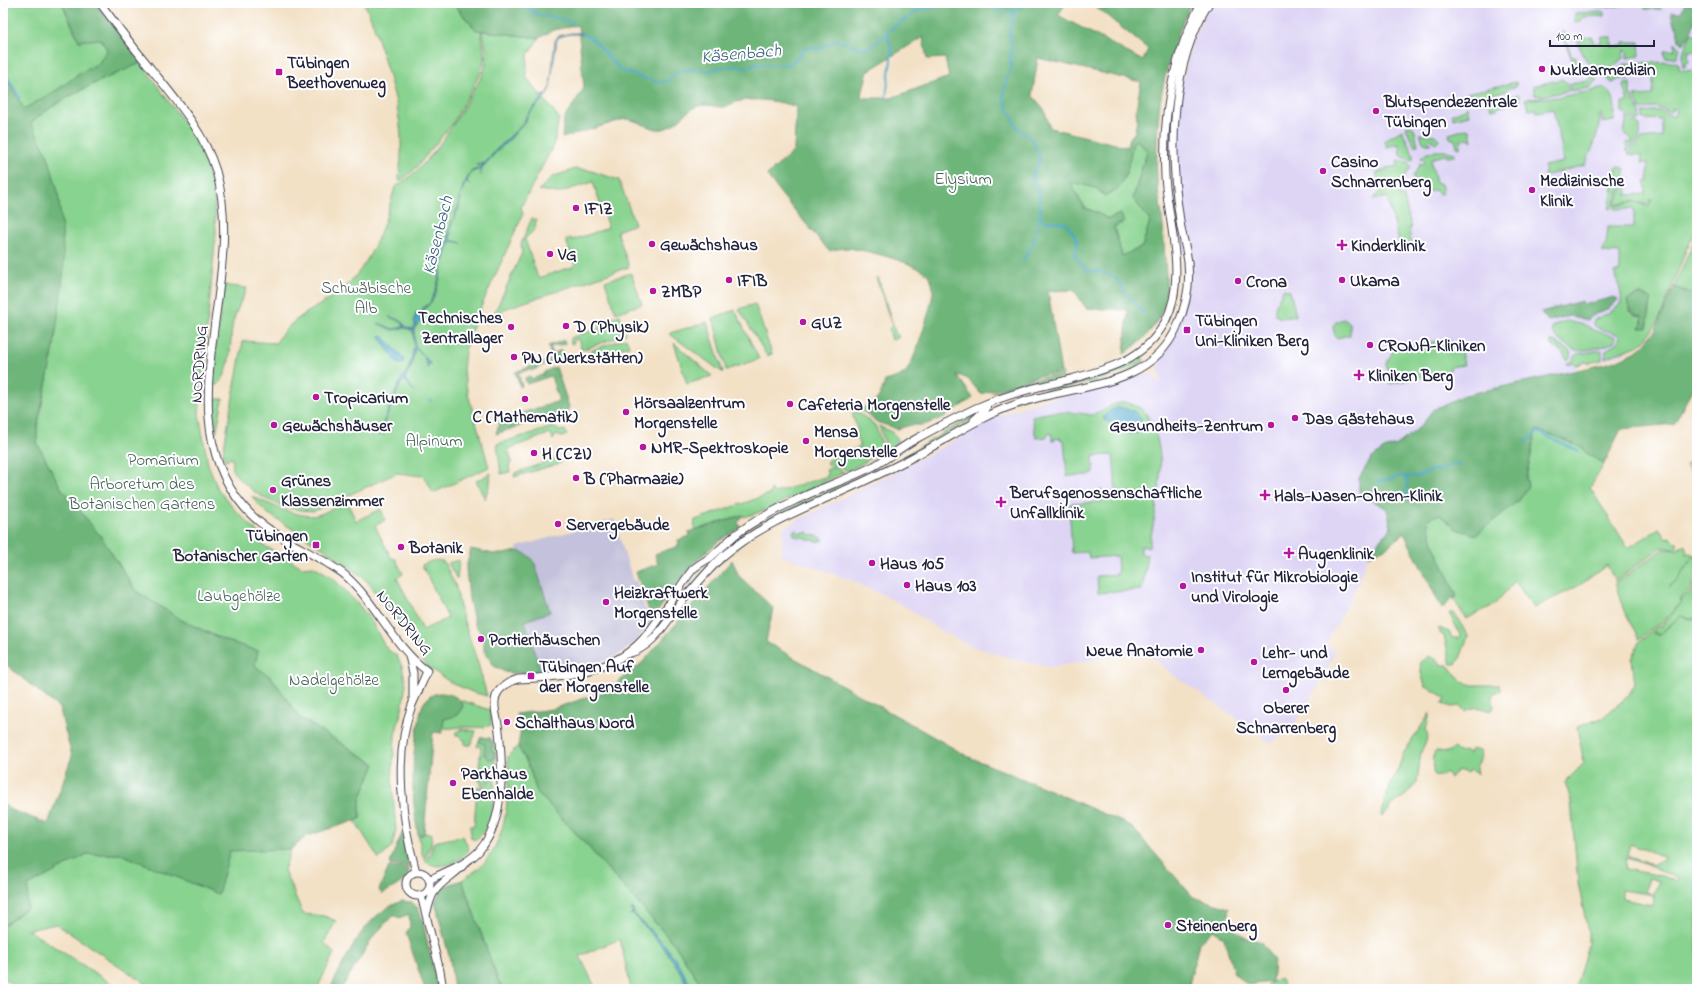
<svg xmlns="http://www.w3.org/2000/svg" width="1700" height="992" font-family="'Indie Flower',sans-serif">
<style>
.built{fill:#ded5f5}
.industrial{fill:#c3c1db}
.green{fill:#88d38f;stroke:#557a65;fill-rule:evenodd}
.forest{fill:#6eb57a;stroke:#486c5a;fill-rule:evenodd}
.water{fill:#4ca7ca;stroke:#376482}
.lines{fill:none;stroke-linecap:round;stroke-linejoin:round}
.stream{stroke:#4ca7ca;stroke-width:2}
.tertiary-casing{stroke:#413f50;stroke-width:9}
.tertiary{stroke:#fff;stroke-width:7}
.poi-dot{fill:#b5179e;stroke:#fff;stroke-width:1.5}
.labels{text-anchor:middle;stroke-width:4;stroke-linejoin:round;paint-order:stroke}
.poi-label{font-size:17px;font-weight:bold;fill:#22223b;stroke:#fff;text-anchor:start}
.park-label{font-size:17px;fill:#466058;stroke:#fff}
.street-label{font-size:17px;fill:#22223b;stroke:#fff}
.water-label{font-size:18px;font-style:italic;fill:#355e7b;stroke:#fff}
</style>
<rect width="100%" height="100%" fill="#fff"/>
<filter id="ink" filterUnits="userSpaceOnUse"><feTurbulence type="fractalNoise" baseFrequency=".025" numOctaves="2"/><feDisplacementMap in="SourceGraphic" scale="8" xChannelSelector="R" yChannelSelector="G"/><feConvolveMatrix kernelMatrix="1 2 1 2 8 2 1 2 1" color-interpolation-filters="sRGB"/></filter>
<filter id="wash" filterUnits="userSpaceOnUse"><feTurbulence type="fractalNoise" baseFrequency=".012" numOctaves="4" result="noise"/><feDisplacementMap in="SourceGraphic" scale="16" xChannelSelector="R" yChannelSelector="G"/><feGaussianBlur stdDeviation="0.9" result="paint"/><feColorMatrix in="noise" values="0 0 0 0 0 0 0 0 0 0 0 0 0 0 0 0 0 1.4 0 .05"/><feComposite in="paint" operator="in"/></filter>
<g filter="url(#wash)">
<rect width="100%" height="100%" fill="#f3e1c6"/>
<path class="built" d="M1211,3H1697V228L1688,245L1662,313L1655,326L1646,339L1637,346L1616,357L1576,366V370L1461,396L1445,405L1438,407L1429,414L1422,425L1415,431L1397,445L1384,449L1371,459L1359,478V492L1387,509L1391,527L1368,556L1356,588L1326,644L1335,652L1325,675L1294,726L1271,744L1258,733L1173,675L1154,658L1143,643L1139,652L1051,667L1016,660L966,644L937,628L898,602L850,580L781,555L784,527L898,471L1001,415L1044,400L1110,386L1135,377L1152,374L1161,384L1157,358L1170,341L1189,283L1182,235L1174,118L1193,38Z"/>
<path class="industrial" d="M614,519L633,581L636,580L650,624L634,643L623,652L611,659L575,669L543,674L541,672L525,621L550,612L533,560L524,553L518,551L517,547Z"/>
<path class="green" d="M3,3H62L79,41L101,38L107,50L99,63L82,72L57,90L24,109L3,72Z
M364,3H453L464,17L481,30L484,52V63L481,72L453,123L415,169L402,180H399V177C405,131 398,107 385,63C379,43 374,22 364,3Z
M1596,3H1626V6L1596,7Z
M1644,3H1660L1661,9H1645Z
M1604,12V16L1583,17L1581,22H1575V13Z
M482,31L539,38L528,55L526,77L559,118L555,139L552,148L521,207L523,214L475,320L465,351L463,370L468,394L489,467L433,493L427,481L422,476L397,473L314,511C282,511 251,495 232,470L233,466L232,458L225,460L223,452L243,341L276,343C289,318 317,309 339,292C372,266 384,226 395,187C427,169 454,126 471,94C477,84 484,75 486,64C488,53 484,41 482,31Z
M1563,31L1572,57H1576L1578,66L1575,70H1570L1569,68L1574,66L1563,37L1557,39L1556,35L1561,34Z
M1692,33L1697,35V51H1688L1689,62H1686L1685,67H1683C1680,54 1686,45 1692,33Z
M1593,37V43H1601V37H1612V46H1623V42H1639L1640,56L1627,58V51L1624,50L1623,58L1606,73L1601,75L1587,62L1577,42L1582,38Z
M1675,43L1680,48L1677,57L1665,58L1664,51L1675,50Z
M1676,62L1678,63L1680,70L1696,71L1697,228L1686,250L1662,313L1655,326L1646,339L1637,346L1605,358L1606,350L1617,343L1620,337C1614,329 1598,333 1593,323L1594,320C1626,304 1626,306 1614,272L1620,271V253L1602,252L1606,244L1608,227H1634V209H1615V206L1634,202L1649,207L1652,199H1650V203L1647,205L1635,201L1614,205L1624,187H1628L1627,195L1646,194L1645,182H1648V163H1642L1641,155L1628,154L1641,139L1662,137V120L1643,119V113C1657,109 1661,110 1674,117L1676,110L1673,108L1671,112L1655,107L1641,110L1634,96L1653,95V74H1633L1632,63ZM1650,303V313L1642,324V316L1634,315L1628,309Z
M141,63L193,135L207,167L214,197L216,233L199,414L208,464L218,489L235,510L261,535L263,545L302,567L314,566L333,578L359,605L372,622L383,643L388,650L396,655L402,666L406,684L402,709L395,735L392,782L396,830L392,847L379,859L355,821L360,819V799L375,764L300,718L272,678L255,666L257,651L224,640L183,621L136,591L101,537L64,491L62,490L37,443V428L54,347L57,314L30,123C64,95 102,80 141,63Z
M1624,64H1629L1630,79H1619L1613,83L1607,79Z
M1591,76L1597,80L1589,88L1571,91L1570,84L1588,81Z
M1562,79L1568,84L1569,91L1542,96L1535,95L1533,86Z
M1516,82L1517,83L1515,87L1509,88L1506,91L1471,99L1467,98V93Z
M1630,83V96L1632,97L1640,112V119L1638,121L1622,112V102H1628L1624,87L1625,84Z
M1599,88C1616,88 1616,108 1614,121L1602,123V116L1600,114C1600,132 1592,149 1585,165L1544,176V173L1546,172L1544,166L1563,162L1561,151L1562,149L1553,109L1537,112L1536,109L1529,110L1525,99L1558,97L1592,91Z
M1518,94L1519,95L1520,102L1499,107L1497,109H1492L1490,107V102L1494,99L1506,98Z
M1467,106L1469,115L1453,119L1452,114L1465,109Z
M1627,117L1640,125V137L1627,152L1626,142L1632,143V140L1624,133Z
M1408,125L1414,128L1418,145H1414L1406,128Z
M1466,129L1470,130L1472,141L1468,138L1462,140L1460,144V148L1457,147L1455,140L1450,138L1449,134Z
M1402,130L1413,154V160L1407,159L1400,155L1399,144L1387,147L1385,140Z
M1420,134L1435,135L1439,139L1438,142L1435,143L1430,139L1428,141L1431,144H1426L1423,142Z
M1137,140L1147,151L1133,198L1150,221L1142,247L1122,256L1114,227L1120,214L1108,219L1098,213L1084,207L1069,181L1096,188L1104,196L1132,143Z
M1436,151H1447L1455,153V156L1447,157L1445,155L1433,158L1431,162L1436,182L1441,184L1443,193L1440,194L1435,190L1427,192L1417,184L1413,177L1420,164L1423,165L1425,162L1421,158L1427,153Z
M1397,160L1408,162L1411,167L1403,180L1380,185L1376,173L1386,170V168L1398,166Z
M1617,166L1625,169L1624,182L1612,208L1609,209Z
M575,169L588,170L619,180L635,224L617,231L629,267L501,310L504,317L485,323L486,318L494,314L520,257L522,253L521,244L532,218L536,220L535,229L525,239L538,278L575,266L566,240L571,238L572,240L608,228L593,182L558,193L539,190L552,177Z
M1398,187L1400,196L1404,197L1411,227L1409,229L1411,241L1417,245L1403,247L1399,242L1387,197L1373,200C1381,186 1387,192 1398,187Z
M1697,234V295L1674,287Z
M631,273L642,304L616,313L605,281Z
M878,277L896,335H898V338L892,340L889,329L892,326L876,278Z
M223,284L230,286L247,288C242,299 236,311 233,322C229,342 233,369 218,385H214L212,383Z
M1283,289L1290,291L1296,316L1281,318L1275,315V307Z
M755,304L772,354L767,356L739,309Z
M735,310L759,359L726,370L713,318Z
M620,315L626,334L582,350L578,339L573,341L574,343L571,344L570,338L600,328L598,322Z
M1343,319L1350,323V335L1337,338L1335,336L1333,327L1336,322Z
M1566,321L1585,325L1595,331L1614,336L1616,339C1610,348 1586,350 1575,351L1559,340L1554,334L1552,328L1554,325Z
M707,322L723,372H722L671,335L670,333Z
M626,338L629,346L592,358L590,351Z
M1448,339L1460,348L1464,365L1450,367V371L1390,384L1386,364L1394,349Z
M1551,341H1554L1572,353L1569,359L1567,360L1562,352L1551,345Z
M674,343L712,376L687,384Z
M1602,350V360L1588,363L1586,362H1583L1582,364L1575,365L1574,363L1568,365L1567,363L1571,362L1577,354Z
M1143,358L1144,361C1111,381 1076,384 1041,393C1026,397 1011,403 996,408L995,407L997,405L1033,393L1108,373Z
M1063,373L1062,377L1035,382L1000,392L992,393L1015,384Z
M215,399H223L216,434L213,407Z
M1126,402C1131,405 1139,406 1143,410C1145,412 1147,415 1148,418C1171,452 1156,508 1149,547L1141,546V554L1148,555L1142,590L1098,593L1097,576L1118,574L1117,556L1089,558L1088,552L1072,553L1069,504L1101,502L1100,490H1102L1103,493L1116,492L1113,455L1093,456L1094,472L1089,475L1067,476L1064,440H1061V438L1054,439V441H1052V435L1050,433L1048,434L1047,437L1036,438L1032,416L1053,412L1079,413L1092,415L1115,404Z
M857,412L875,425L885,451L848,471L837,465L829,466L827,461L835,458V456L860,447L855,433L858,432L852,413Z
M974,415L975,417L897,463L896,461Z
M879,426L893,433L898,439L897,442L887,449Z
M553,427L560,431L565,430L567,435L562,437L556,435L553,440L551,433L508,449L512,462L509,465L510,472L501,474L497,444Z
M1536,430L1557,437L1582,448L1585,452L1604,464L1590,488L1628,548L1659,529L1666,538L1669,537L1678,543L1675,549L1663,547L1658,550L1615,581L1607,565L1580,585L1534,608L1515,581L1494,605L1466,619L1453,598L1457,597L1434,546L1427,520L1439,514L1456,529C1489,518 1508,517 1528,486L1526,478Z
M1697,456V472L1691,473L1686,465Z
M558,458L561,463L514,477L515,473Z
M831,468H838L844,472L769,509L747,516L744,517L743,515L694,531L695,520L770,494L771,489L774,493L828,476L826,470Z
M491,473L490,483L485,499L476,481Z
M864,475L868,476L762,526L684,595C695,580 706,566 720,553C760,518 816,497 864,475Z
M252,496C269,504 299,519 318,515C327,512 337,506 347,502L356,521L381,509L385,520L375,526L392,559L395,558L403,574L397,578L423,630L448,618L422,565C428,562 437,558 444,562L456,587L461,612L479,667L487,696L472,692L450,682L428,667L421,658L420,650L406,635L367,581L332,554L267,513L256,502Z
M796,530L799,533L806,532C812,537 819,534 824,540C814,544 806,536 797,537L794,535L793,531Z
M1685,545L1687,554L1689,553L1694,555L1676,581L1668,587L1676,581L1697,551C1697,572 1696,587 1679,599L1681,602L1660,625L1658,624L1639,639L1624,611L1615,583L1664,549L1675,550Z
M459,560L457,579L448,563Z
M1697,580V617L1690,619L1681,616L1659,634L1653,632L1654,634L1659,635L1681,616L1690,620L1697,618V989H1575L1588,944V932L1578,883L1571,801L1565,782L1584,763L1577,727L1602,718L1628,696L1635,684L1632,659L1639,642L1658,626L1661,627L1681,602L1680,600L1689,593ZM1630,844L1664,857V858L1652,865L1627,856ZM1626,858L1648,865L1678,879L1677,882L1662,876L1625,869ZM1649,878L1659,881L1653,895L1645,891ZM1622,890L1654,895L1653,905L1622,899Z
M1449,613H1454L1468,636L1461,656L1456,664H1451L1444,636L1439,633V628L1449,632L1452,638H1459L1461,636Z
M1429,656L1439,661L1441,665H1448L1457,677L1468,685H1500L1502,690L1494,693L1492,696L1494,708L1490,711C1480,707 1475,706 1465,711L1460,706L1452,707L1442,704L1446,698L1425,686L1421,672L1420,662Z
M460,700L490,710L491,725C481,729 473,727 463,727C456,727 450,729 443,728L442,733L444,719C456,715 457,717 463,706Z
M1430,713L1426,730L1428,737L1421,752L1417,782L1406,795L1391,805L1388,811L1382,817L1381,816C1383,794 1398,775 1403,754Z
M462,729L476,731L471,745H465V740L461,739V736L456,735V732Z
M481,737L490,738C500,752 496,774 483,786L481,785V781L478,780L481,747L477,746Z
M518,746L529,767L537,792L583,841L675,945L700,983L710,989H631L620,939L580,956L596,989H504L498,981L462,880C469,875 478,870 484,863C509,834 509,792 508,756Z
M1454,748L1458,752L1467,751L1469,754L1471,749L1480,751C1482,758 1479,762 1476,767L1477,774L1470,770L1467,773L1457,770L1451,778L1446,772L1441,776H1436L1433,773L1434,753L1436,751L1448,752Z
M495,773C494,793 495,818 481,835C479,838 476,838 474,840L471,838L470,826H474L477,788L485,787Z
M424,833L432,834L431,845L425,858L423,857L418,835H423Z
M463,836L469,849C462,863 437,872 425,861L430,854L434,842Z
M291,849L284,870L303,914L324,916L336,921L324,943L334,953L317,989H154L56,924L28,930L120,989H19L3,978V926L27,908L28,886L87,854H121L218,894L230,850Z
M1280,978L1286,989H1268V985Z"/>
<path class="forest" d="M62,3H95L141,63C102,80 63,95 31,123L48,156L58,192L62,230L64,269L54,347L37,428V443L62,490L64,491L101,537L136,591L183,621L224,640L258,651L255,666L272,678L300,718L375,764L360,799V819L307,836L291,849L230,851L218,894L121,854H87L28,886L27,908L3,926V803L9,809L48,824L72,756L59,708L3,662V72L24,109L57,90L82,72L99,63L107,50L101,39L79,41Z
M453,3H996L1002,8L1014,5L1013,3H1066L1058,15L1143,61L1148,49L1091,3H1098L1106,9L1119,4L1117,3H1191C1174,42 1160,82 1158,125C1157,143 1156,161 1157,179C1158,195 1162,211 1163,227C1164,238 1164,250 1165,261C1166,278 1169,295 1162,311C1154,330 1141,342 1124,354L1128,310L1086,308L1074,290L1048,291L1061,372L1038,376L981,394L968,379L956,374L973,398L944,417L924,425H911L897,429L877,422L860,409C877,403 880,398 885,381C891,379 900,377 905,373C914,365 932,305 933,292C933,286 932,280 928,275C918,263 862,249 847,248C841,248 834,250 829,251L781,194L767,175L794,151L796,107C782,101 751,97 736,102C732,103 729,106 725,107C714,108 706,102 695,107C684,113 676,126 663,129C650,131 638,119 625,119L562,138L564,119L584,88L578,25L553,30L539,38L476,30ZM923,37L927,59L945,58L949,77L891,98H861L868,71ZM1038,58L1141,82L1136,109L1137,120L1135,132L1129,139L1127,147L1050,128L1044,109L1032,95ZM1137,140L1147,151L1133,198L1150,221L1142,247L1122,256L1114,227L1124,222L1121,214L1108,219L1098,213L1084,208L1070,182L1096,188L1105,196L1118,189L1127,172L1133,143Z
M1685,4L1692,5L1697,13C1694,24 1691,38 1682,44L1679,41L1677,28L1674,25L1671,12H1681Z
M1674,287L1697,295V381L1674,424L1621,429L1604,464L1585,452L1582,448L1557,437L1536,430L1526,478L1528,486L1519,500L1476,535L1456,529L1439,514L1427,520L1434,546L1457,597L1453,598L1442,609L1404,533L1387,547L1368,556L1391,527L1387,509L1359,492V478L1371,459L1384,449L1397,445L1415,431L1422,425L1431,412L1438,407L1445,405L1461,396L1605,364L1618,360L1635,352L1644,345L1655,331Z
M1640,294L1652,299C1649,305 1649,321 1647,328H1640L1642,324V316C1632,314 1629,311 1627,300Z
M1614,297L1618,299C1610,312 1597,310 1588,320L1570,316L1548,321L1541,312L1582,301L1583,305Z
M564,340L565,344L550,347L554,355H556V352L561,350L564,359L547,365L546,364L531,371L530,369L518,373L522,386L520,387L515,372L552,359L548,346Z
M556,367L569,407L566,413L552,420L549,416L496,434L500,420L559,401L551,376L527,384L525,378L530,376L532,379L544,374V372Z
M743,515L738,522L740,528C700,549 676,584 652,620L636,572L658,564L655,554L679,546L678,540L690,536L689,532Z
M471,549L494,554H503L518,551L524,553L530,557L535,564L550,612L525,621L541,672L511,673L505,672L494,666L484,651V641L481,633L475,625L469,599L466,568Z
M732,560L739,576L773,608L766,642L969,757L1045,788L1131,826L1193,897L1229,908L1227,923L1244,937L1262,942L1274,961L1272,982L1247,985L1234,973L1224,938L1213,930L1199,943L1188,989H710L700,983L675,945L583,841L537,792L529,767L518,746L521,729L516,714L552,709L607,691L642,663Z
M439,693C449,693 459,696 463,706C457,716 456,716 444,719L442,733L433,732L424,833L423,835H418C411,798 411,758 419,721C420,714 421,706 426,700C429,696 434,694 439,693Z
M481,737L490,738L494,745L491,747L493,753H495V757L493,760L488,759L484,755L485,745L479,742Z
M402,833L409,867L390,865C392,854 398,844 402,833Z
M389,867L409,869C408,882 392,888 382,894L379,890Z
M462,880L498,981L504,989H454L450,960L435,902L443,887Z
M402,901L412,902L418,908L422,918L438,989H425L406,933L410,927L409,914L399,918L396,916H392L373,937L341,989H330C348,955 363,915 402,901Z"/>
<path class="water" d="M571,33H581L586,35C577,34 565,33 557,39L550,88L547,95L527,116L526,121L509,140L497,151L482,168L480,176L481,169L471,172L467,181L471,186L466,182L461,193L459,207L453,220L450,231V240L462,243L450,241L445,259L441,266C442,271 440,276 439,281C436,293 434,301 424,309V321L419,322L414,330L415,346C422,352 426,360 432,365L428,363V369L424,356L415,348L412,364L405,378L414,391L404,380L400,385L381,430L384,436L380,432L378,436L399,384L410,365L414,345L413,331L406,328L392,330L378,323L393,329L404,327L402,322L389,317C399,320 399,318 406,327L413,329L415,325L414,320L416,313L422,312L423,308L430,303L436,290L441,270L440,266L448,244L449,230L458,207L463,186L471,171L482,167L484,165H476L485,163L496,150L523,124L527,115L545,95L539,96L546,94L550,88L555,41L558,36Z
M382,335L404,359L403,364H398L380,338V336Z
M1119,407L1134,411L1141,418L1140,429L1137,433L1129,434L1123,423C1116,421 1110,424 1104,420V416L1111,410Z
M632,907L634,914L665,945L680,966L688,981L695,987L703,989H694L686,983L678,968L663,947L635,916L633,914L630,915L632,914H630L633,913L631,909L634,913Z"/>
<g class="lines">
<path class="stream" d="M517,3L539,15L569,21L574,25
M980,3C991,10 1001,12 1014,12L1025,3
M1014,12L1009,32L1012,48L1010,57L1012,69L1007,77L1003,98L1018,129L1033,140L1039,155V163L1032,175L1033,179L1038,189L1040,203V216L1033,243L1023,260
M583,34L594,40L620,70L660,83L668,81L677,72L687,69L704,71L732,66L746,68L758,64L786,65L794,61L805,48L810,47L820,49L836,40L860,48H868L878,41L897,24L905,20L919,10L961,3
M3,69L20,98
M886,97L892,52L887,33
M1040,216L1045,222L1051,221L1067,224C1073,235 1083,242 1074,254L1087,271C1098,269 1114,275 1121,284C1123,287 1123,290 1125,293C1131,301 1138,304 1144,314
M430,400L431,401
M1525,442L1538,432L1578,451
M1377,482L1401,476L1416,477L1435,469L1440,471L1450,465L1460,464
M1406,499L1407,493L1405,492L1408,483L1406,481L1408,477"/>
</g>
</g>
<g filter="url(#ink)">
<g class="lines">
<g class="tertiary-casing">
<path id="tertiary" d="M100,3C117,26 134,48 152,70C177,101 204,132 216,171C248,279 164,414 244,507C266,533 299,546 327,563C333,567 341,571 347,577C377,604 394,647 427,671C423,682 417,693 412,705C393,756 402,821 416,872
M974,420L986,409L987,404
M627,654C654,648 667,620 683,600C696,585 709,569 723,556C756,528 797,511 836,494C868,480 899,465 930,448C957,433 984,415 1014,405C1070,384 1149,391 1177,327C1188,302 1192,277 1186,250C1184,240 1181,231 1180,221C1169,150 1170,66 1209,3
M409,656L413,673V699
M406 884a12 12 0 1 1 24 0a12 12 0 1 1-24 0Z
M429,880C446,871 466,865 479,851C505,822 503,767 499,731C498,722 494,710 495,701C496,689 508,682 518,679C562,677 612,674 643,639C662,617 676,591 693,569C699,564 705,561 711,557C719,550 726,543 734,536C750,523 775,510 794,501C820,488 848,479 874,466C888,458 900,448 914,440C934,429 955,418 976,408C1001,397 1028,389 1055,383C1097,372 1143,364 1165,322C1188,278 1168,223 1165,176C1162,116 1173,56 1201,3
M421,895L440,971L443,989
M426,915C428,908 430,900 433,894C440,881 456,875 465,863"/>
</g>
<use href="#tertiary" class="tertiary"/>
</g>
</g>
<g class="poi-dot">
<circle cx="1542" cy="69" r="4"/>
<rect x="275" y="68" width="8" height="8" rx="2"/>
<circle cx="1376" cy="111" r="4"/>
<circle cx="1323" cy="171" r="4"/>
<circle cx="1532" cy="190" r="4"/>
<circle cx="576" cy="208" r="4"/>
<circle cx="652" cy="244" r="4"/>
<path d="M1340 239h4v4h4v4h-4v4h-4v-4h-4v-4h4z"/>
<circle cx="550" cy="254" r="4"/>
<circle cx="729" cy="280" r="4"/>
<circle cx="1342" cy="280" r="4"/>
<circle cx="1238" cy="281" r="4"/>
<circle cx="653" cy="291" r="4"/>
<circle cx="803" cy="322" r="4"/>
<circle cx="566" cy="326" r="4"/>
<circle cx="511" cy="327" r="4"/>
<rect x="1183" y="326" width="8" height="8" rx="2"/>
<circle cx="1370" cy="345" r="4"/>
<circle cx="514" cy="357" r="4"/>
<path d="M1357 369h4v4h4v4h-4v4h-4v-4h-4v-4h4z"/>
<circle cx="316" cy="397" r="4"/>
<circle cx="525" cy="399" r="4"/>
<circle cx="790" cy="404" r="4"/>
<circle cx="626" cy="412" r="4"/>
<circle cx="1295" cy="418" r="4"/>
<circle cx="274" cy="425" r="4"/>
<circle cx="1271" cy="425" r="4"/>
<circle cx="806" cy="441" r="4"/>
<circle cx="643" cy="447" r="4"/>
<circle cx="534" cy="453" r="4"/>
<circle cx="576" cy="478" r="4"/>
<circle cx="273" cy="490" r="4"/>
<path d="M1263 489h4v4h4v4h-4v4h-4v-4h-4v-4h4z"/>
<path d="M999 496h4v4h4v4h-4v4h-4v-4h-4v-4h4z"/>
<circle cx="558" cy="524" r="4"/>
<rect x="312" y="541" width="8" height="8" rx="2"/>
<circle cx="401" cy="547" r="4"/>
<path d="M1287 547h4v4h4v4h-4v4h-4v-4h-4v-4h4z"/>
<circle cx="872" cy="563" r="4"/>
<circle cx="907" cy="585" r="4"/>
<circle cx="1183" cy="586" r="4"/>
<circle cx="606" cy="602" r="4"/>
<circle cx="481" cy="639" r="4"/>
<circle cx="1201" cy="650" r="4"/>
<circle cx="1254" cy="662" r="4"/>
<rect x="527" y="672" width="8" height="8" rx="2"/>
<circle cx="1286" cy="690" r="4"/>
<circle cx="507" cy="722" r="4"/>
<circle cx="453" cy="783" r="4"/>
<circle cx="1168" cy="925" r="4"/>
</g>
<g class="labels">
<g class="poi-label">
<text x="287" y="68">Tübingen<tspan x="287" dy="20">Beethovenweg</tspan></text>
<text x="1550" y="75">Nuklearmedizin</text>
<text x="1384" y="107">Blutspendezentrale<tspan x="1384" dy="20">Tübingen</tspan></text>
<text x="1331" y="167">Casino<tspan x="1331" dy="20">Schnarrenberg</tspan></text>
<text x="1540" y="186">Medizinische<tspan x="1540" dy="20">Klinik</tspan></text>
<text x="584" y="214">IFIZ</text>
<text x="660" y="250">Gewächshaus</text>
<text x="1351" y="251">Kinderklinik</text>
<text x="558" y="260">VG</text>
<text x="737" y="286">IFIB</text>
<text x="1350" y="286">Ukama</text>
<text x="1246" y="287">Crona</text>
<text x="661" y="297">ZMBP</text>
<text x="503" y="323" text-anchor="end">Technisches<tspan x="503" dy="20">Zentrallager</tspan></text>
<text x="1195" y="326">Tübingen<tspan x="1195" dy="20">Uni-Kliniken Berg</tspan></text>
<text x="811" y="328">GUZ</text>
<text x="574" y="332">D (Physik)</text>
<text x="1378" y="351">CRONA-Kliniken</text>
<text x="522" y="363">PN (Werkstätten)</text>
<text x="1368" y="381">Kliniken Berg</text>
<text x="324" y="403">Tropicarium</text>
<text x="634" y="408">Hörsaalzentrum<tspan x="634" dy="20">Morgenstelle</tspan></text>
<text x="798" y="410">Cafeteria Morgenstelle</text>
<text x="525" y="422" text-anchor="middle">C (Mathematik)</text>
<text x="1303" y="424">Das Gästehaus</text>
<text x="282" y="431">Gewächshäuser</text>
<text x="1263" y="431" text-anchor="end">Gesundheits-Zentrum</text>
<text x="814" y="437">Mensa<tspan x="814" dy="20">Morgenstelle</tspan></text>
<text x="651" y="453">NMR-Spektroskopie</text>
<text x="542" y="459">H (CZI)</text>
<text x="584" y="484">B (Pharmazie)</text>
<text x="281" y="486">Grünes<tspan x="281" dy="20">Klassenzimmer</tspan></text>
<text x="1010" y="498">Berufsgenossenschaftliche<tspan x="1010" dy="20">Unfallklinik</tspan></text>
<text x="1274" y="501">Hals-Nasen-Ohren-Klinik</text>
<text x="566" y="530">Servergebäude</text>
<text x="308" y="541" text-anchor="end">Tübingen<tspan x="308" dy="20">Botanischer Garten</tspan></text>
<text x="409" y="553">Botanik</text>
<text x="1298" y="559">Augenklinik</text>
<text x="880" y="569">Haus 105</text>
<text x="1191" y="582">Institut für Mikrobiologie<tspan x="1191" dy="20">und Virologie</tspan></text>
<text x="915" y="591">Haus 103</text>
<text x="614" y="598">Heizkraftwerk<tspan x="614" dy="20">Morgenstelle</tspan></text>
<text x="489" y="645">Portierhäuschen</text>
<text x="1193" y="656" text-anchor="end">Neue Anatomie</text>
<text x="1262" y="658">Lehr- und<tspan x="1262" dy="20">Lerngebäude</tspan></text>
<text x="539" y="672">Tübingen Auf<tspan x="539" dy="20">der Morgenstelle</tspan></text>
<text x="1286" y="713" text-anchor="middle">Oberer<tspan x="1286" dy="20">Schnarrenberg</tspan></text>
<text x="515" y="728">Schalthaus Nord</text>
<text x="461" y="779">Parkhaus<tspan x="461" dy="20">Ebenhalde</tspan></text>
<text x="1176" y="931">Steinenberg</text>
</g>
<g class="park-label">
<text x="963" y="184">Elysium</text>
<text x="366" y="293">Schwäbische<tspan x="366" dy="20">Alb</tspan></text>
<text x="434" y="446">Alpinum</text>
<text x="163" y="465">Pomarium</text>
<text x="142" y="489">Arboretum des<tspan x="142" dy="20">Botanischen Gartens</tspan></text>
<text x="239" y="601">Laubgehölze</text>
<text x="334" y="685">Nadelgehölze</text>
</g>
<g class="street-label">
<text transform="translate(198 364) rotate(-86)" y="6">NORDRING</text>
<text transform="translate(405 622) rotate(51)" y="6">NORDRING</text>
</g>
<g class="water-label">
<text transform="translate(741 53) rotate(-5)" y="6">Käsenbach</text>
<text transform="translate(437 235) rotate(-76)" y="6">Käsenbach</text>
</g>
</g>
<rect width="1700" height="992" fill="none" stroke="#fff" stroke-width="16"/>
<path d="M1550 40v6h104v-6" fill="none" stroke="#22223b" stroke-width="2"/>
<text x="1556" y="40" font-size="12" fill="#22223b" stroke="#ffffff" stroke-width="3" paint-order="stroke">100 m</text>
</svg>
